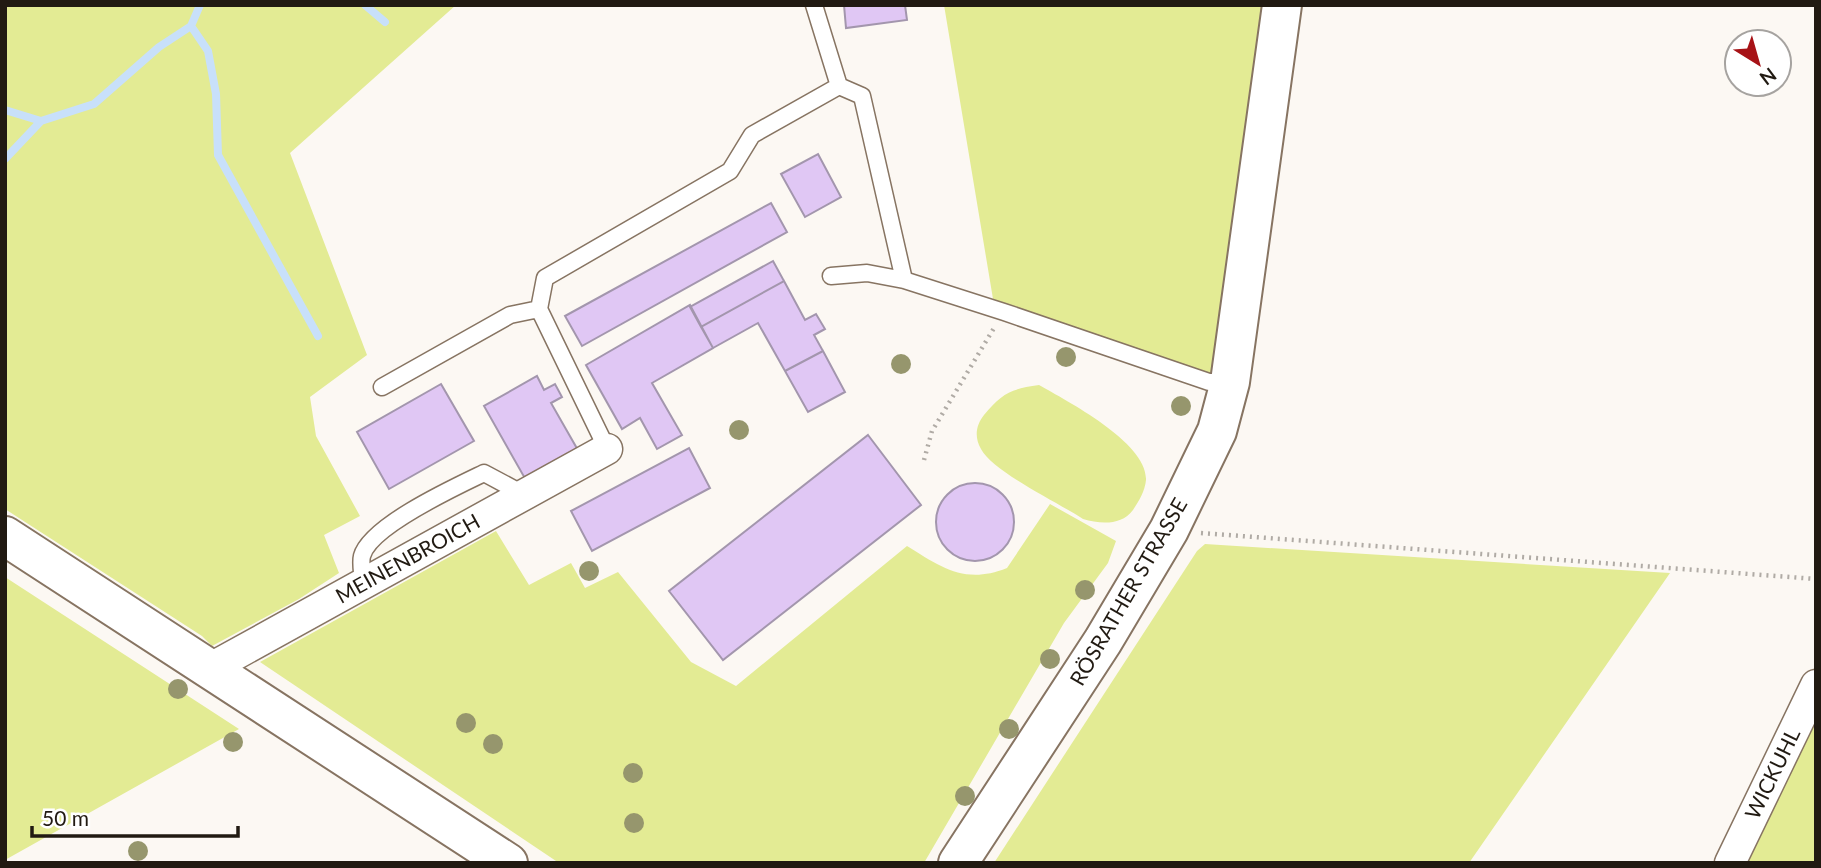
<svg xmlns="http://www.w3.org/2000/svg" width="1821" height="868" font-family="Lato,sans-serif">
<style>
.green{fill:#e3eb94}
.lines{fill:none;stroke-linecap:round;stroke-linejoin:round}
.stream{stroke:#c8e0fa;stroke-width:8}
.building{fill:#e0c7f4;stroke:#a396ad;stroke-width:2}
.lane-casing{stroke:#877462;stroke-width:19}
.street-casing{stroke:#877462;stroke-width:33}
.secondary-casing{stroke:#877462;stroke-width:42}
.path{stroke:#b0aba5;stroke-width:4.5;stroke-dasharray:2 5;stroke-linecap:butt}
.lane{stroke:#fff;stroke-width:16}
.street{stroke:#fff;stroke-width:30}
.secondary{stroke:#fff;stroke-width:38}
.tree{fill:#96966d}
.labels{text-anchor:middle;stroke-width:7;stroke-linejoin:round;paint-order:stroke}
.street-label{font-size:21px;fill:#211a12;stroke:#fff}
</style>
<rect width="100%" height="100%" fill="#fcf8f3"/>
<path class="green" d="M5,5H456L290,153L367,355L310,397L316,436L360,516L324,535L339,573L299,599L212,646L202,636L5,509Z
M944,5H1264L1244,193L1209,382L1034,323L993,299Z
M1039,385C1067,401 1148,443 1146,480C1145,491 1139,501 1133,510C1121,526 1100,524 1083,519C1059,503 993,472 981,449C974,437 976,425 984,415C1002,393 1011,389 1039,385Z
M1050,504L1116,541L1108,563L1064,623L924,863H559L260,662L496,531L529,585L571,563L585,588L618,572L691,662L736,686L907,546C941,567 965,585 1007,568Z
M1205,544L1670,573L1469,863H994L1197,551Z
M5,577L239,729L5,860Z
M1816,705V863H1740Z"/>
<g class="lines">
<path class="stream" d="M365,5L385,22
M191,26L208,51L216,94L218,155L318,336
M5,110L41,121
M5,159L41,121L94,104L159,47L191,26L200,5"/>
</g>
<path class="building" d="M844,5H905L907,20L846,28Z
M818,154L841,197L805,217L781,174Z
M771,203L787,232L582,346L565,316Z
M773,261L784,281L701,327L690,307Z
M784,281L805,320L816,314L825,329L814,335L823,351L785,371L758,323L713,348L701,327Z
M690,305L713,348L652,383L682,435L657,449L640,418L622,429L586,365Z
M823,351L845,392L808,412L785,371Z
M537,376L544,390L555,384L562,397L551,403L579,452L527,482L484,406Z
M441,384L474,441L389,489L357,432Z
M868,435L921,505L723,660L669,591Z
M689,448L710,488L592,551L571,511Z
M936 522a39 39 0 1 1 78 0a39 39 0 1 1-78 0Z"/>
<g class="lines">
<g class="lane-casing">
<path id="lane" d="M814,5L839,86
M831,276L867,273L904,280L1004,312L1209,382H1230
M382,387L510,315L539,309
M607,449L539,309L545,278L730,171L752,135L839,86L862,96L904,280
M363,584C363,576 360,564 362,556C370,526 455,487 484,473L525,495"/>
</g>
<g class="street-casing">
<path id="street" d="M209,669L607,449
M1730,863L1816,685"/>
</g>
<g class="secondary-casing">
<path id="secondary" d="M5,536L508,863
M958,863L1103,641L1169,530L1217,431L1230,382L1282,5"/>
</g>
<path class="path" d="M924,460L932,431L994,328
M1201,533L1816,579"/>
<use href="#lane" class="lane"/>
<use href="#street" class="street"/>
<use href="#secondary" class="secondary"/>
</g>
<g class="tree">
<circle cx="1066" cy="357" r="10"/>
<circle cx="901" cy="364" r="10"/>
<circle cx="1181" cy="406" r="10"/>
<circle cx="739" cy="430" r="10"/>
<circle cx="589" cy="571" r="10"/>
<circle cx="1085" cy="590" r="10"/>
<circle cx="1050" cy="659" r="10"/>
<circle cx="178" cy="689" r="10"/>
<circle cx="466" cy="723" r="10"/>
<circle cx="1009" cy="729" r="10"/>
<circle cx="233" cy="742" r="10"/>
<circle cx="493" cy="744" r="10"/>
<circle cx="633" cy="773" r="10"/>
<circle cx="965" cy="796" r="10"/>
<circle cx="634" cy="823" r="10"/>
<circle cx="138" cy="851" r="10"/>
</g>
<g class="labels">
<g class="street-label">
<text transform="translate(408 559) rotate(-29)" y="7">MEINENBROICH</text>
<text transform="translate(1129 592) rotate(-60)" y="7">RÖSRATHER STRASSE</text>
<text transform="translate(1773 774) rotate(-64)" y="7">WICKUHL</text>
</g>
</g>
<rect width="1821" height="868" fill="none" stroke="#211a12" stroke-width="14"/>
<g transform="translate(1758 63) rotate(143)"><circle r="33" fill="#ffffff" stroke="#a6a3a0" stroke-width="2"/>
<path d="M0-5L12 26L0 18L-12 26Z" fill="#a71216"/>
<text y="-10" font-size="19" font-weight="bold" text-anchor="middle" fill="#211a12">N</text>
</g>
<path d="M32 826v10h206v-10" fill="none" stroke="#211a12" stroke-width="3.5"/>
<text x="42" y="826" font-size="21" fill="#211a12" stroke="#ffffff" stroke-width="5" paint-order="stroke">50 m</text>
</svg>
